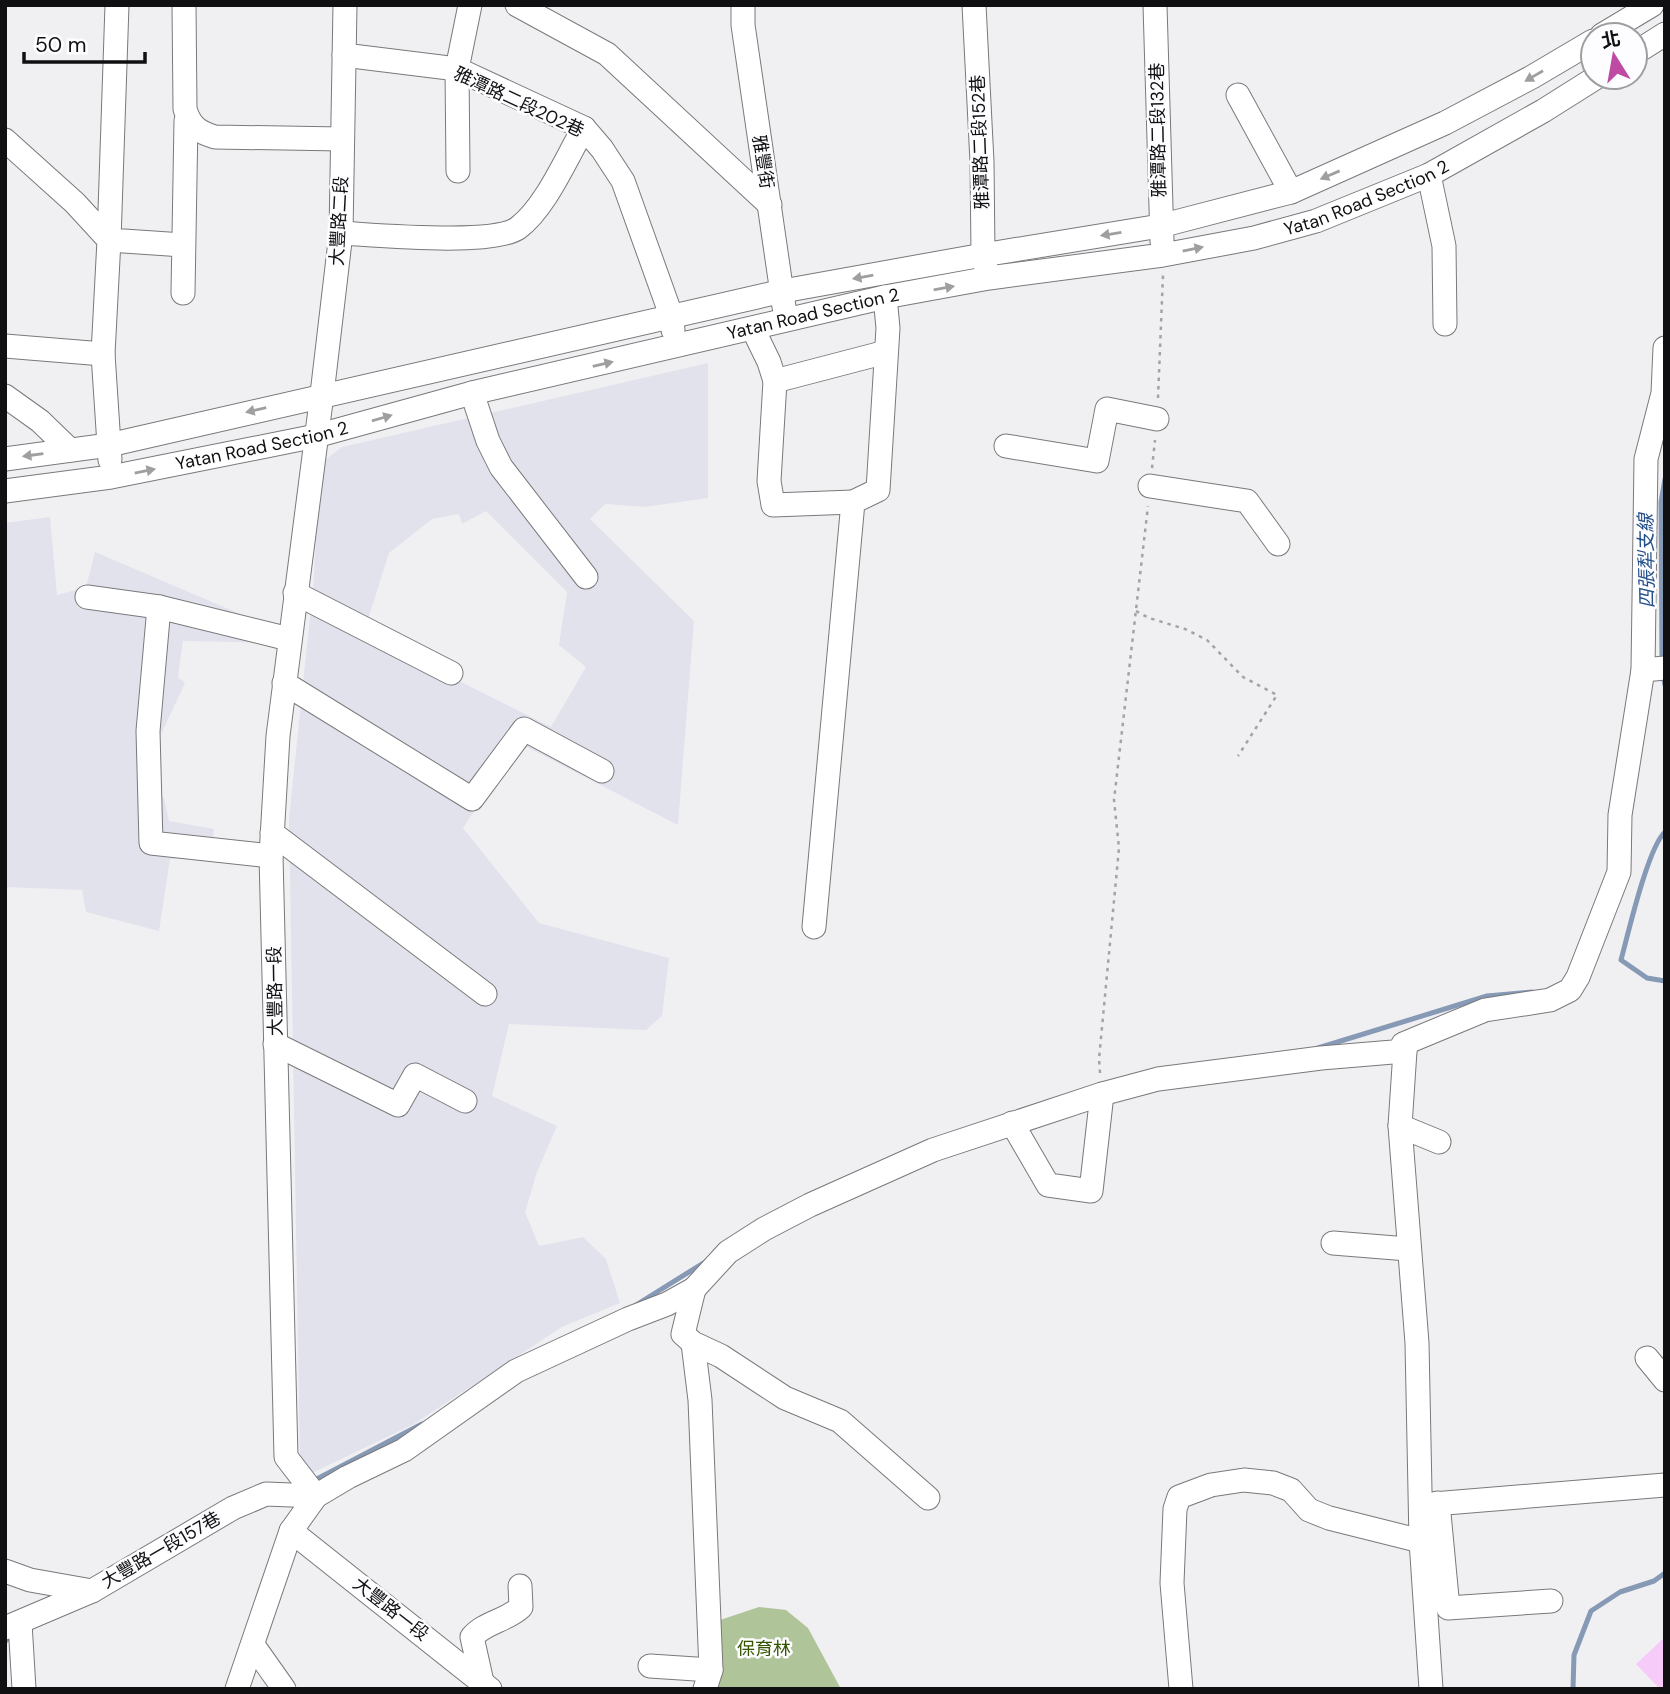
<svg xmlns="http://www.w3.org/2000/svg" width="1670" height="1694" font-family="'DM Sans','Noto Sans TC',sans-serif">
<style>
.built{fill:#e2e2ed}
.green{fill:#afc599}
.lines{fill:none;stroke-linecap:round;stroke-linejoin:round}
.stream{stroke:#8699b5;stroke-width:5}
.building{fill:#f6cbf9}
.minor-casing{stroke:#79797c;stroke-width:25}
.path{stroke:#a3a3a5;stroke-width:2.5;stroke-dasharray:3.5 5;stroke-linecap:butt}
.minor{stroke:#fff;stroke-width:23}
.oneway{fill:#9f9fa0}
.labels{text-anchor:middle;stroke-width:5;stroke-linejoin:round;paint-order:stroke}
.street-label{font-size:18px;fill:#101012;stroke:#fdfdff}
.park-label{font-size:18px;fill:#365501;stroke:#fdfdff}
.water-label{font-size:19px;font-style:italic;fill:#234f89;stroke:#fdfdff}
</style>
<rect width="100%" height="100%" fill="#f0f0f3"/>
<path class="built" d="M708,363V498L645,507L605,504L590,519L694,621L678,825L519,743L463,828L539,923L669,958L662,1016L646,1030L509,1024L492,1096L557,1126L537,1172L525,1212L539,1246L583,1237L606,1259L620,1303L562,1327L414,1424L312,1473L300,1464L289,818L311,607L551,727L586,667L559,645L567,592L486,511L462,524L459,514L432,519L389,553L365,629L313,591L320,468L325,460L342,447Z
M50,517L57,595L86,587L95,552L280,631L278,643L183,641L178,677L185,683L138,783L164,798L169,821L214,829L211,859H170L159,931L86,912L82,890L5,887V523Z"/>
<path class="green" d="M759,1607L786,1610L808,1628L841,1689H703L714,1622Z"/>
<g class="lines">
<path class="stream" d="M1662,661L1661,502L1665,479
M1663,674L1665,685
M1665,832C1648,847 1628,934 1621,960L1647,978L1665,981
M1318,1048L1487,996L1532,992
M636,1305L705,1262
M313,1481L422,1424
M5,1641L16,1635
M1573,1689L1574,1655L1591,1611L1620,1592L1654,1581L1665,1573"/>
</g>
<path class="building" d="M1665,1637V1689H1660L1636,1664Z"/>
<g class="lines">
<g class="minor-casing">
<g id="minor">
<path d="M117,5L109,240L183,245"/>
<path d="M184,5L185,109C190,126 198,132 215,137L342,139"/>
<path d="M517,5L607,54L770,205"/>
<path d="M743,5V25L784,307"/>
<path d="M974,5L982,162L983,255L986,268"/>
<path d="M1155,5L1162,241"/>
<path d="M1602,35L1652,5"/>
<path d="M1635,53L1665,34"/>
<path d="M344,55L457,69L584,128L602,149L623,181L671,315L673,330"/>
<path d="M1238,95L1291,192"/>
<path d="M5,140L75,203L109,240L103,354L110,460"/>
<path d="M458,171L457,69L470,5"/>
<path d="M1429,175L1444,246L1445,324"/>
<path d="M341,233C376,235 493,246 518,228C546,207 566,158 584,128"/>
<path d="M183,293L186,121"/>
<path d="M753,329L769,362L775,381L769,481L773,505L853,502"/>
<path d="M5,346L103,354"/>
<path d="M775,381L886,352"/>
<path d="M472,393L488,441L501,467L586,577"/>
<path d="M5,396L40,421L70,450"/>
<path d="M1006,446L1097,461L1107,409L1157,419"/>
<path d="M5,459L109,445L783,291L983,255L1160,226L1291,192L1445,123L1532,77L1593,41"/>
<path d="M1150,486L1247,501L1278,544"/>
<path id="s1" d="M5,491L111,477L316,436L472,393L885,297L989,278L1163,255L1254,238L1316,221L1429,175L1543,111L1597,77"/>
<path d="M295,593L451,673"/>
<path d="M87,597L159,607"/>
<path d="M1643,670L1665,668"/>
<path d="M284,683L472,799L524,729L602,771"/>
<path d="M272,833L485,994"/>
<path d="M271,856L151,843L148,731L159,607L289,639"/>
<path d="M814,927L853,502L878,490L888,328L885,297"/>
<path d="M275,1044L398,1105L415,1075L465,1101"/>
<path d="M1405,1051L1400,1126L1417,1343L1421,1541L1431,1689"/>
<path d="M1012,1123L1048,1185L1091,1191L1102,1094"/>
<path d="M1400,1126L1439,1142"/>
<path d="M1333,1243L1408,1249"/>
<path d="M694,1289L683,1334L693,1343L721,1356L785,1398L840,1421L928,1498"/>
<path d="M693,1343L700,1400L711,1670L705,1689"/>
<path d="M1647,1358L1665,1380"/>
<path d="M1438,1503L1448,1608L1551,1601"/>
<path d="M1421,1505L1665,1485"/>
<path d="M291,1531L490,1689"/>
<path d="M5,1571L30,1580L92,1591"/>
<path d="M20,1623L24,1689"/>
<path d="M5,1628L92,1591L233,1508L266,1494L316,1496L348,1477L404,1450L516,1371L628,1319L667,1304L694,1289L728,1252L764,1229L810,1205L933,1150L1102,1094L1158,1079L1321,1058L1405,1051L1403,1044L1485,1010L1550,1000L1570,990L1578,977L1619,872L1620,815L1643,670L1646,459L1663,393L1665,348"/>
<path d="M253,1645L284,1689"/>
<path d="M650,1666L711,1670"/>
<path d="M482,1682L472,1637C485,1622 506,1621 521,1607L520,1586"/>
<path d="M237,1689L291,1531L316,1496L286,1457L271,856L278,736L322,394L341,233L345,5"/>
<path d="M1181,1689L1172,1583L1175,1509L1179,1497L1211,1485L1244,1480L1273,1483L1291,1490L1309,1510L1329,1518L1421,1541"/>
</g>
</g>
<path class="path" d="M1158,398L1163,275
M1152,468L1155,440
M1136,611L1149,618L1185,629L1207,640L1243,677L1277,695L1238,756
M1100,1073L1099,1059L1119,848L1114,800L1148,506"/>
<use href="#minor" class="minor"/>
</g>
<defs><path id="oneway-solid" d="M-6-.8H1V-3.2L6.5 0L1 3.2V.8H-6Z" transform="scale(1.75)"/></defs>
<g class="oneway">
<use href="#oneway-solid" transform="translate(1534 76) rotate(150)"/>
<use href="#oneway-solid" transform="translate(1330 175) rotate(157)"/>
<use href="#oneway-solid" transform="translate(1111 234) rotate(171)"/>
<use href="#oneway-solid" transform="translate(1193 249) rotate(-11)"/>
<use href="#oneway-solid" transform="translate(863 277) rotate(170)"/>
<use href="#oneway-solid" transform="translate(944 288) rotate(-10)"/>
<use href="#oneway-solid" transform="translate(603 364) rotate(-13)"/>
<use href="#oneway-solid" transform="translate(256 410) rotate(167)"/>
<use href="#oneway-solid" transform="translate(382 418) rotate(-16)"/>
<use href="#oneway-solid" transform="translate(33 455) rotate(172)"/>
<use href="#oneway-solid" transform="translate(145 471) rotate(-11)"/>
</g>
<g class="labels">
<g class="street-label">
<text transform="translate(519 102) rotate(25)" y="6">雅潭路二段202巷</text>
<text transform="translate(1158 130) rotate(-91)" y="6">雅潭路二段132巷</text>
<text transform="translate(980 142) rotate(-92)" y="6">雅潭路二段152巷</text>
<text transform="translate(763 162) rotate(81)" y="6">雅豐街</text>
<text dy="6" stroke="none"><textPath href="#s1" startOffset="1395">Yatan Road Section 2</textPath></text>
<text transform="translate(339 221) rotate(-87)" y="6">大豐路二段</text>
<text dy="6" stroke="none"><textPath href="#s1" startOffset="828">Yatan Road Section 2</textPath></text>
<text dy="6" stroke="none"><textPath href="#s1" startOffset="261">Yatan Road Section 2</textPath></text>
<text transform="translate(275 991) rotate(-91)" y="6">大豐路一段</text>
<text transform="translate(161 1550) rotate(-30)" y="6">大豐路一段157巷</text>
<text transform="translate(391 1609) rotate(38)" y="6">大豐路一段</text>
</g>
<g class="park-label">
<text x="764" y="1655">保育林</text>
</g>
<g class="water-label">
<text transform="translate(1646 561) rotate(-91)" y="7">四張犁支線</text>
</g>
</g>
<rect width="1670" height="1694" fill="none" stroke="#101012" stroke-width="14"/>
<g transform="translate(1614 56) rotate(349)"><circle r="33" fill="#fdfdff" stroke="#9e9ea0" stroke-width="2"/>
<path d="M0-5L12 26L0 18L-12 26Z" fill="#bf4aa3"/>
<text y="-10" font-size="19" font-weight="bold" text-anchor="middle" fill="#101012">北</text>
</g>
<path d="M24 52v10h121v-10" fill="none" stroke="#101012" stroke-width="3.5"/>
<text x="35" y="52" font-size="21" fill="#101012" stroke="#fdfdff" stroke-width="5" paint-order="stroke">50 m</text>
</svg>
